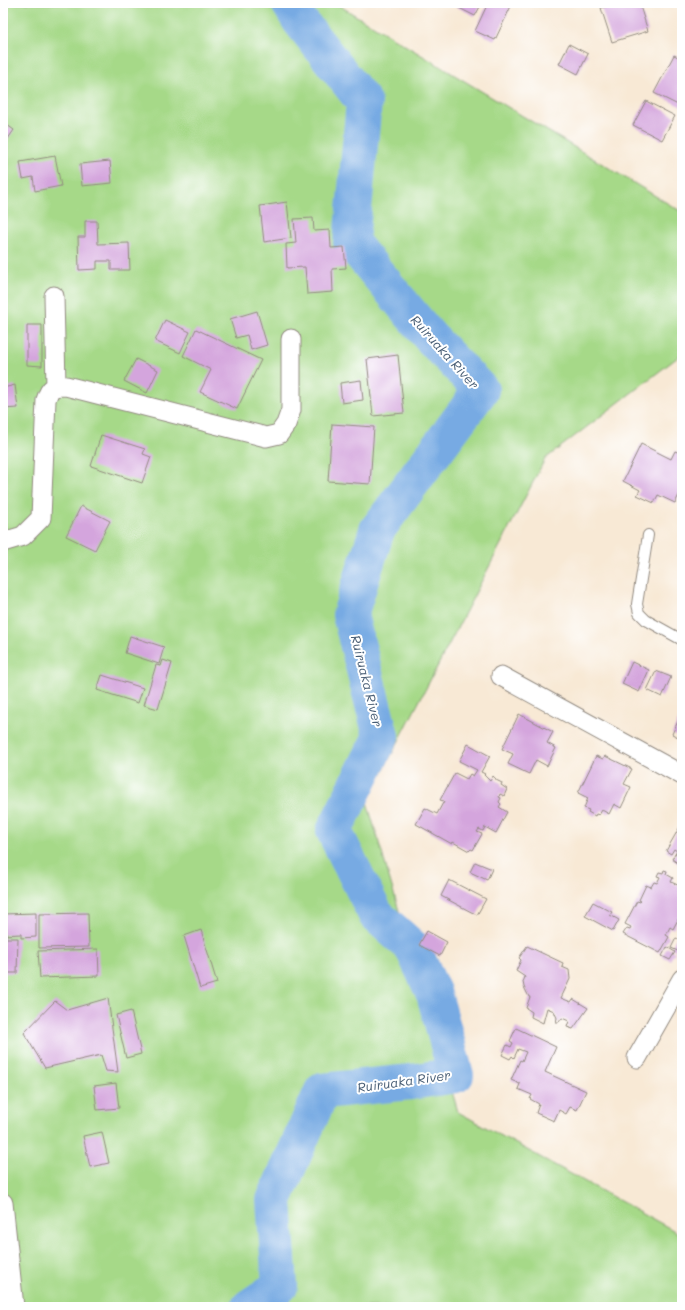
<svg xmlns="http://www.w3.org/2000/svg" width="685" height="1310" font-family="Mali,sans-serif">
<style>
.green{fill:#a6d988;stroke:#68825a}
.lines{fill:none;stroke-linecap:round;stroke-linejoin:round}
.river{stroke:#77aae3;stroke-width:36}
.building{fill:#d4a5dd}
.lane-casing{stroke:#928a80;stroke-width:12}
.street-casing{stroke:#928a80;stroke-width:21}
.lane{stroke:#fff;stroke-width:10}
.street{stroke:#fff;stroke-width:19}
.labels{text-anchor:middle;stroke-width:4;stroke-linejoin:round;paint-order:stroke}
.water-label{font-size:13px;font-style:italic;fill:#495e75;stroke:#fff}
</style>
<rect width="100%" height="100%" fill="#fff"/>
<filter id="ink" filterUnits="userSpaceOnUse"><feTurbulence type="fractalNoise" baseFrequency=".025" numOctaves="2"/><feDisplacementMap in="SourceGraphic" scale="8" xChannelSelector="R" yChannelSelector="G"/><feConvolveMatrix kernelMatrix="1 2 1 2 8 2 1 2 1" color-interpolation-filters="sRGB"/></filter>
<filter id="wash" filterUnits="userSpaceOnUse"><feTurbulence type="fractalNoise" baseFrequency=".012" numOctaves="4" result="noise"/><feDisplacementMap in="SourceGraphic" scale="16" xChannelSelector="R" yChannelSelector="G"/><feGaussianBlur stdDeviation="0.9" result="paint"/><feColorMatrix in="noise" values="0 0 0 0 0 0 0 0 0 0 0 0 0 0 0 0 0 1.4 0 .05"/><feComposite in="paint" operator="in"/></filter>
<g filter="url(#wash)">
<rect width="100%" height="100%" fill="#f8e9d5"/>
<path class="green" d="M3,3H335L682,212V354L545,459L367,802L458,1112L682,1235V1307H3Z"/>
<g class="lines">
<path class="river" d="M249,1307L280,1286L274,1200L322,1091L411,1082L456,1075L434,994L412,947L376,915L334,831L381,736L350,615L377,530L481,390L430,337L351,242L364,102L300,21L289,3"/>
</g>
<g id="blocks">
<path class="building" d="M449,3H482L475,16Z
M488,3L512,4L495,40L475,31Z
M618,3H639L648,31L612,42L601,8Z
M569,44L588,54L578,74L559,64Z
M674,55L682,59V107L654,93Z
M646,101L675,116L662,140L633,125Z
M3,122L14,130L3,146Z
M55,156L61,186L35,191L33,177L23,179L20,162Z
M110,161L112,183L82,186L80,164Z
M287,202L291,238L264,242L260,206Z
M313,218L314,231L330,230L331,248L344,247L346,268L332,269L333,292L307,294L305,267L287,268L286,244L296,243L294,219Z
M85,221H97L98,244L129,243L130,270H111V261H97V269L79,270L78,237H85Z
M257,311L267,345L251,350L247,335L236,338L230,319Z
M165,320L190,332L180,353L155,341Z
M27,325H42V366L27,365Z
M196,329L261,360L237,409L200,392L211,370L183,356Z
M398,355L404,413L373,416L367,359Z
M136,359L158,370L147,393L124,381Z
M361,380L363,400L342,403L340,383Z
M15,385L18,408L3,409V388Z
M332,424L374,427L370,484L328,481Z
M101,435L145,449L143,454L151,457L142,483L91,466Z
M641,444L671,459L675,451L682,454V489L675,503L658,495L654,503L637,495L640,490L623,481Z
M81,506L110,521L95,550L66,536Z
M130,636L164,647L159,664L125,653Z
M163,660L172,663L158,709L144,705L156,665L161,666Z
M632,662L649,670L639,692L622,684Z
M656,671L671,677L662,697L647,690Z
M102,675L143,688L138,703L97,690Z
M519,714L553,732L547,743L556,748L547,766L536,760L529,774L508,764L513,754L502,749Z
M679,719L682,720V739L672,734Z
M468,744L490,756L481,772L485,774L484,775L490,781L493,776L496,779V780L502,783L501,785L507,789L504,796L500,794L499,797L501,798L499,802L501,804L499,807L507,812L496,833L485,827L483,831L479,829L477,832L482,834L473,850L471,849L469,851L453,842L452,844L416,824L425,808L437,814L444,801L440,800L455,773L467,779L470,774L473,776L477,770L459,761Z
M596,756L603,759L605,756L632,769L624,784L631,787L621,808L614,804L609,814L602,810L599,815L596,814L595,816L588,812L589,810L584,808L588,798L578,793Z
M682,823V866L672,859L677,851L674,849L671,854L666,851Z
M475,862L492,869L487,880L470,872Z
M664,870L667,871L666,874L673,878L671,882L682,887L680,895L682,896V912L673,929L670,927L666,935L669,937L660,953L623,934L627,928L630,929L631,927L625,924L637,901L640,902L641,901L639,900L646,885L651,887L654,882L657,883L660,877L657,876L659,872L663,873Z
M449,880L486,899L477,915L441,896Z
M593,902L612,912L610,915L619,920L613,931L585,916Z
M36,913V937L21,938V934L3,935V914Z
M88,913L89,947L39,948V914Z
M201,930L217,983L200,988L184,936Z
M427,931L447,942L440,956L419,945Z
M3,938H18L17,973H3Z
M676,938L682,941L678,951L671,948Z
M527,946L563,963L562,967L569,970L570,979L561,998L571,1002L573,999L588,1008L573,1029L567,1027L569,1021L562,1018L559,1022H556L557,1018L554,1011L547,1008L543,1023L531,1017L532,1012L526,1008L530,997H529L524,987L523,982L525,977L516,971L521,960L519,958Z
M667,947L675,952L670,960L662,956Z
M98,949L99,976L40,978L38,951Z
M108,998L118,1072L106,1071L101,1055L45,1068L24,1033L55,1001L67,1010Z
M131,1011L141,1054L126,1058L116,1015Z
M516,1028L556,1047L545,1072L586,1091L577,1110L570,1107L566,1114L559,1110L554,1121L536,1113L539,1104L530,1099L532,1095L518,1089L520,1084L511,1080L520,1060L522,1061L526,1052L518,1049L514,1058L512,1056L510,1059L502,1055L507,1045L511,1047L513,1043L510,1041Z
M116,1083L119,1108L97,1110L94,1086Z
M102,1132L109,1163L90,1167L83,1136Z"/>
</g>
</g>
<g filter="url(#ink)">
<use href="#blocks" fill-opacity="0" stroke="#928a80" stroke-width="1"/>
<g class="lines">
<g class="lane-casing">
<path id="lane" d="M648,535L637,604L639,613L646,620L682,640"/>
</g>
<g class="street-casing">
<path id="street" d="M54,296L56,386
M3,542L23,536L41,518L46,400C50,387 53,386 66,386L266,437L279,434L286,424L291,410V339
M501,676L682,775
M637,1058L682,979
M3,1203L14,1307"/>
</g>
<use href="#lane" class="lane"/>
<use href="#street" class="street"/>
</g>
</g>
<g class="labels">
<g class="water-label">
<text transform="translate(445 352) rotate(48)" y="5">Ruiruaka River</text>
<text transform="translate(367 681) rotate(76)" y="5">Ruiruaka River</text>
<text transform="translate(404 1081) rotate(-8)" y="5">Ruiruaka River</text>
</g>
</g>
<rect width="685" height="1310" fill="none" stroke="#fff" stroke-width="16"/>
</svg>
